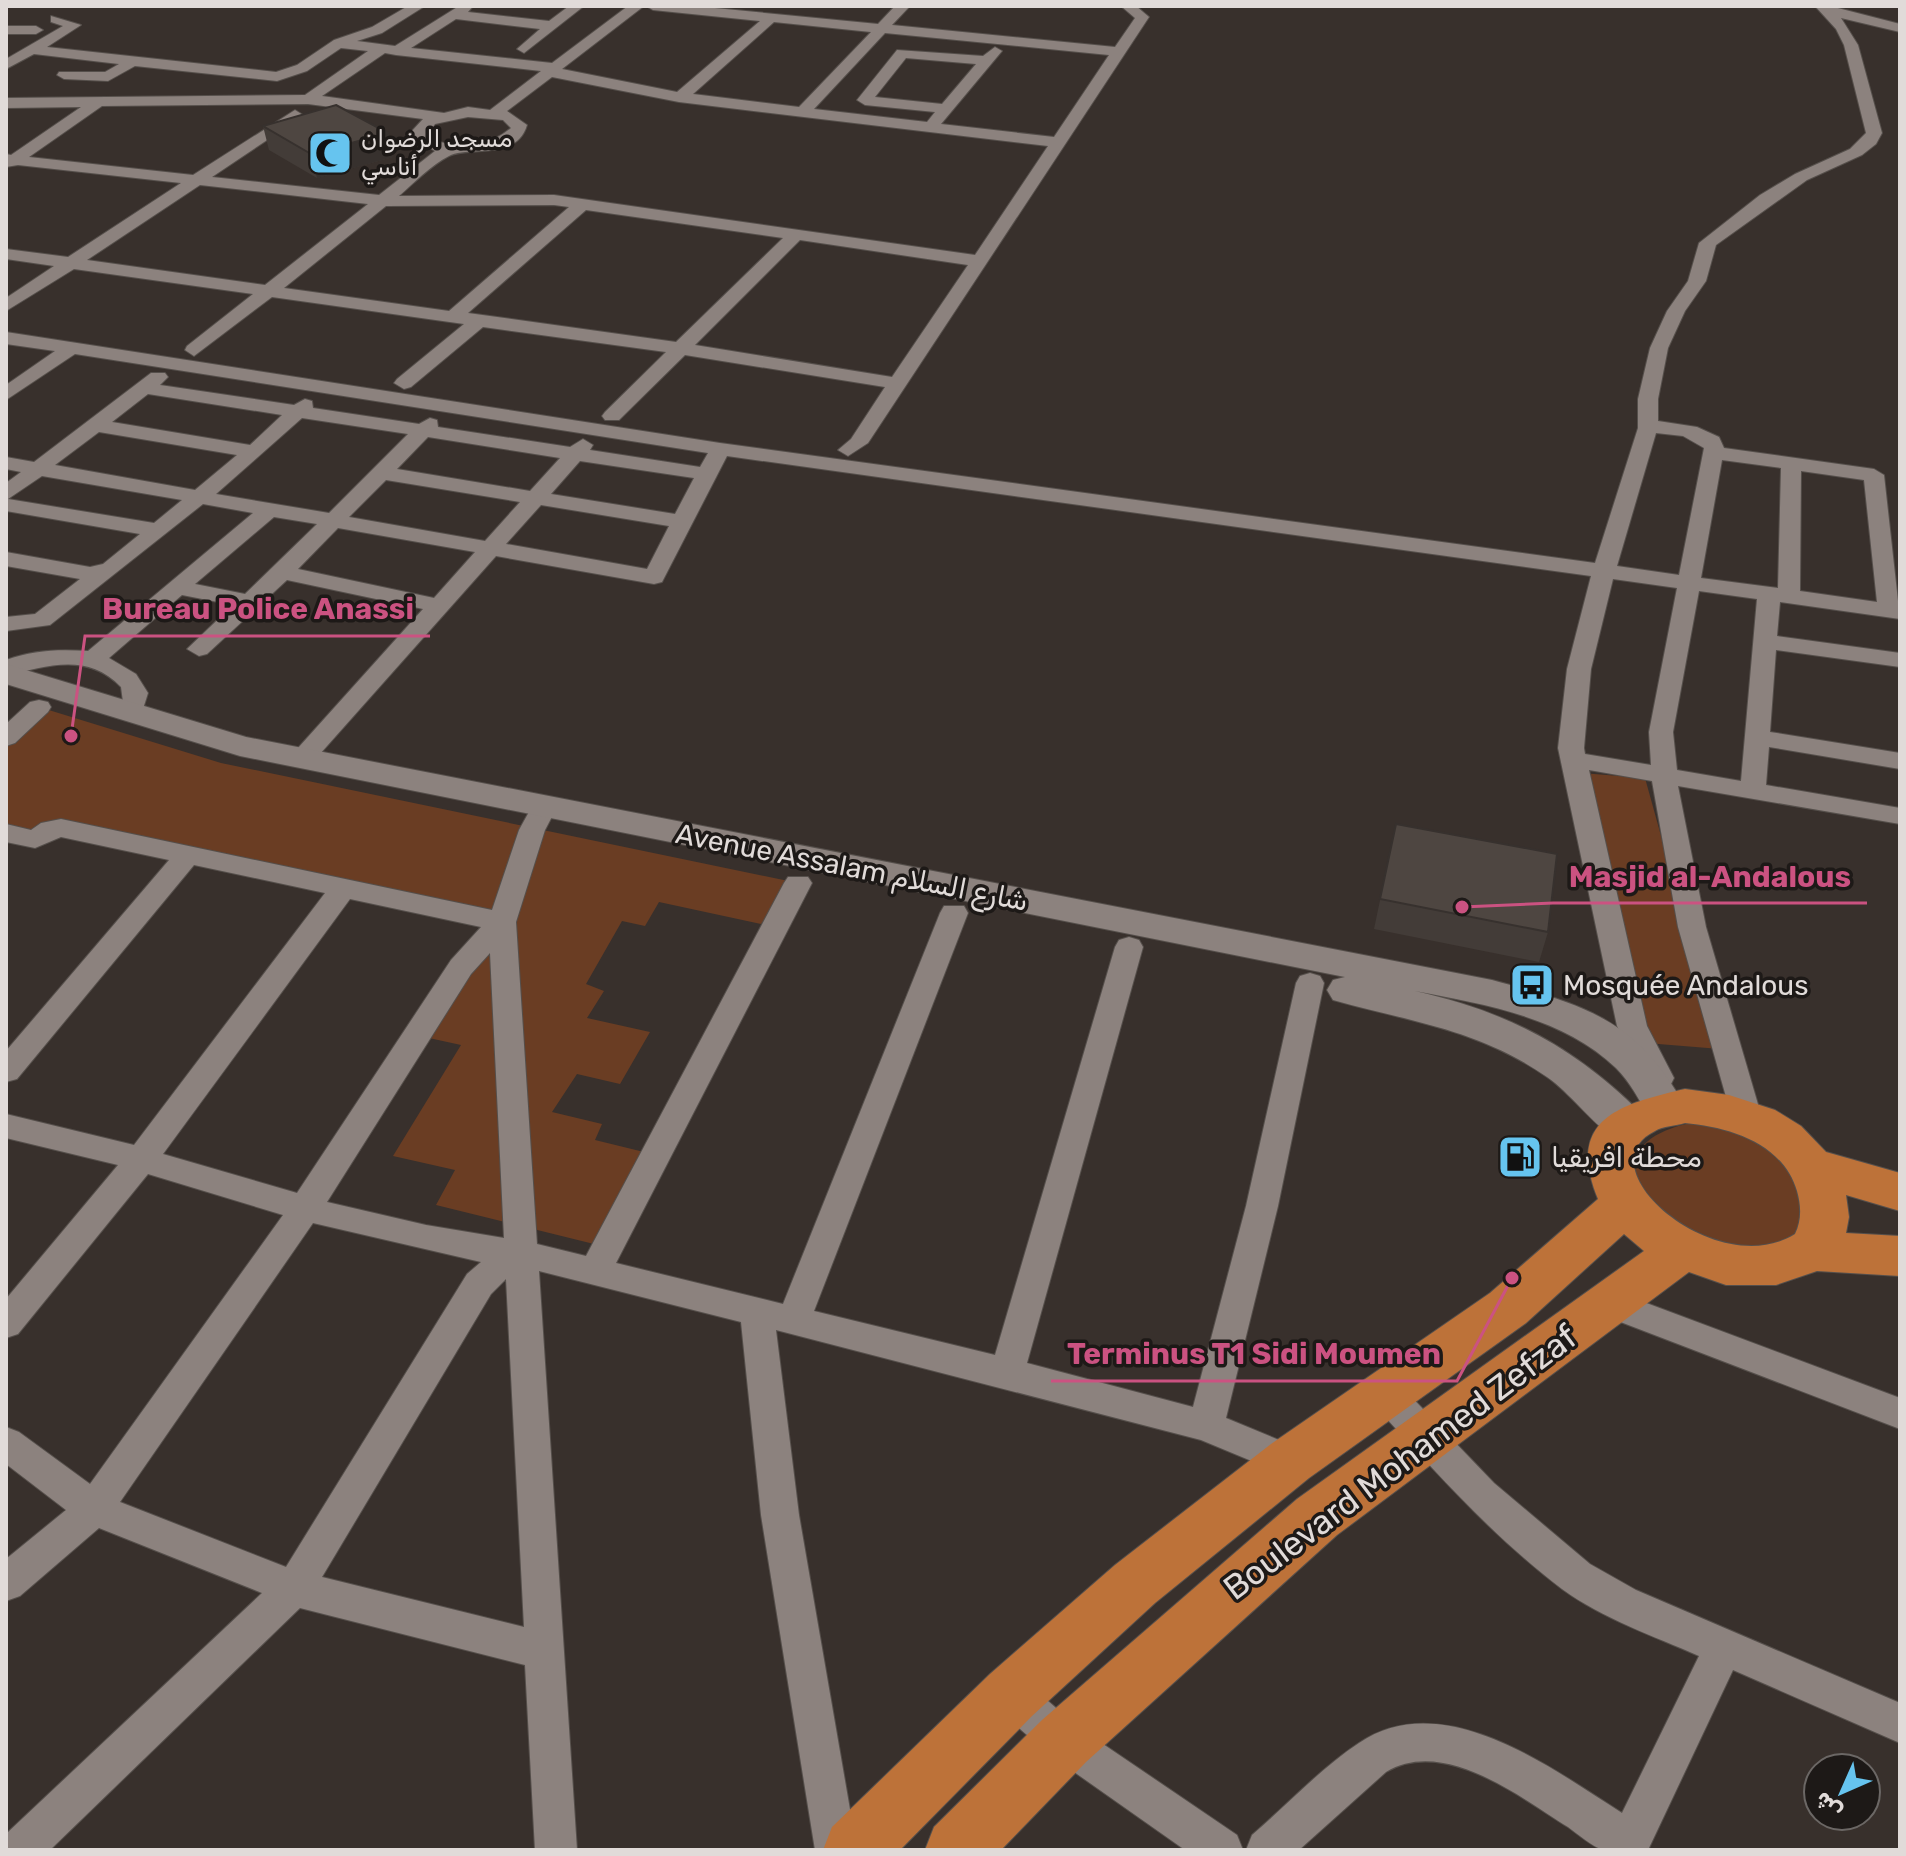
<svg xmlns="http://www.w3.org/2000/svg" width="1906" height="1856" font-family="Rubik,Vazirmatn,sans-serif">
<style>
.green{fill:#6a3d23}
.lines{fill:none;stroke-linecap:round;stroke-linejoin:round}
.street-casing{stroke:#554f4b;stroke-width:2}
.secondary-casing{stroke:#554f4b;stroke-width:2}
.primary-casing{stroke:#554f4b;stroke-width:2}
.street{fill:#8c827e;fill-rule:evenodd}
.secondary{fill:#8c827e;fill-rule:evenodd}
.primary{fill:#bd7239;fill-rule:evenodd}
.wall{fill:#433c38}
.shaded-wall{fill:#37312e}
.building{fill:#4e4641;stroke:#37312e;stroke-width:2}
.labels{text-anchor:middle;stroke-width:7;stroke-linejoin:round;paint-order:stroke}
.far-poi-label{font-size:24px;fill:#e1dbd9;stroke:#1d1917;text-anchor:start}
.street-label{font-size:28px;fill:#e1dbd9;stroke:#1d1917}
.poi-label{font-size:28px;fill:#e1dbd9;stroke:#1d1917;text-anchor:start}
.near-street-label{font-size:34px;fill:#e1dbd9;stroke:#1d1917}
.leader{fill:none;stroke:#cb5281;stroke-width:3}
.callout-dot{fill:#cb5281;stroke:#1d1917;stroke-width:3}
.callout-label{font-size:30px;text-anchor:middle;font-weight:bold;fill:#cb5281;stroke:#1d1917;stroke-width:7;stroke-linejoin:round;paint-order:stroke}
</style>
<rect width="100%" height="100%" fill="#38302c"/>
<path class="green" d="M39,707L221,763L798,883L761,924L659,902L645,926L622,921L586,984L604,991L587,1018L650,1032L620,1084L577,1074L552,1112L602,1124L595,1140L648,1153L578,1285L598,1245L436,1205L455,1170L393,1156L461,1045L429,1038L502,922L48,828L37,838L6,832V738Z
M1581,773L1645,778L1720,1049L1646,1043Z
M1698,1122L1725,1126L1776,1149L1811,1211L1787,1246H1701C1689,1234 1643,1199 1638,1187C1619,1145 1666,1126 1698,1122Z"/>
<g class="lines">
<g class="street-casing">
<path id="street" d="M408,6H425L382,33L357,41L395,46L459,6H473L468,12L549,21L569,6H584L524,53L517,49L540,29L456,19L411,48L552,63L628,6H644L562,69L677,92L760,21L653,10L646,6H694L878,24L895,6H910L892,25L1115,47L1135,18L1121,6H1136L1149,17L868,443L848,456L838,450L851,439L885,387L685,355L619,420H605L602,416L605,412L666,352L483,327L411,387L404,389L394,383L397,379L464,324L272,297L194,356L185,350L187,346L253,294L74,269L6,311V298L54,266L6,259V249L68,257L181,183L18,165L6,167V154L11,155L81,107L6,108V98L305,95L368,51L341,48L307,71L277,81L135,66L108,81L64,79L57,75L59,72H105L119,64L34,54L6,69V59L63,26L51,22V16L81,25L47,47L276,72L297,65L334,40L372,27ZM774,22L871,32L799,107L693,94ZM885,33L1109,55L1054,137L941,124L1002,51L995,47L983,56L897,50L857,100L865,105L935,112L927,122L814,109ZM385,53L396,55L541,71L490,110L468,107L444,113L322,96ZM906,58L976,64L942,104L875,97ZM552,77L679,102L1048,146L975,255L554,195L399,196C414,183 431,165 449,156C468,146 517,161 527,125L507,111ZM308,104L423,119L411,132L412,138L435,151L379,195L212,177L300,118L303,115L295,110L193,175L29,157L102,106ZM468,117L503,120L511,128C488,148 453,151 427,136L435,124ZM200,185L368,204L265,285L87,260ZM554,205L569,207L449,311L284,288L386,206ZM586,210L783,238L676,342L468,313ZM800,240L968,265L892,377L695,345Z
M1815,6H1830L1900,24V32L1841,18L1858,45L1882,133L1876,144L1862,155L1807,180L1716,245L1706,281L1685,311L1668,348L1658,399V421L1697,427L1719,437L1724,448L1874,469L1884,475L1900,619L1780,602L1777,636L1900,653V667L1776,650L1770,732L1900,753V769L1769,747L1766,785L1900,808V824L1678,786L1706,927L1762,1118L1758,1126L1747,1130L1736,1126L1732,1118L1678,927L1652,781L1589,770L1647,1026L1674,1078L1670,1086L1659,1089L1648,1086L1617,1026L1558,748L1567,669L1591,576L727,456L662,582L654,584L496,556L311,764L302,766L289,758L423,609L287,580L207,654L199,656L187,649L233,605L182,595L109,658L136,674L148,693L142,712L130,719L118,712L123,702L121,687C87,652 47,666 6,676V660C33,650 59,649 88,651L253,513L203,504L50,625L6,631V617L35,614L80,579L6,566V552L90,567L103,564L140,534L6,511V483L21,472L6,469V457L34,462L151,373H165L168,377L160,385L294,405L305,399L312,401L313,408L419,424L430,418L437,420L438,427L570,447L583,439L593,445L590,450L700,467L708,453L75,354L6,400V385L55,351L6,344V332L720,443L1595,563L1638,428V399L1650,348L1667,311L1688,281L1699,243L1760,195L1795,174L1850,149L1866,133L1844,45L1836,29ZM148,394L282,415L250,445L112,422ZM302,418L408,434L329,513L216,494ZM99,432L237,455L195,490L55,465ZM1656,433L1683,436L1704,448L1679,575L1617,566ZM428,437L560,458L530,491L397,469ZM1722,460L1781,468L1778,588L1701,578ZM580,461L694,478L675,514L551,494ZM1801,471L1864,480L1877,602L1800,591ZM42,476L182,500L154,523L8,499ZM386,480L520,502L485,541L349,517ZM541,505L669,526L647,569L506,544ZM274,517L317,524L245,594L195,584ZM338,528L475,552L434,598L298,569ZM1613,579L1677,588L1649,732L1651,765L1585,754L1584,748L1591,669ZM1699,591L1757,599L1741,781L1677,770L1673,732Z
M6,26H36L43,30L36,34H6Z
M39,700L48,702L51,707L48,712L15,743L6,746V724L30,702Z
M544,799L553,801L557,807L545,830L516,922L537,1244L586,1256L784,883L788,877H808L812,883L616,1263L783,1304L940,913L944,906H964L968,913L814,1311L995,1355L1115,947L1119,940L1129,937L1139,940L1143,947L1027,1363L1193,1407L1246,1206L1296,983L1300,976L1310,973L1320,976L1324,983L1278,1206L1226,1418L1303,1450L1308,1461L1303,1472L1290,1477L1201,1440L776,1330L799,1515L857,1850H815L761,1515L741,1322L539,1271L577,1850H535L525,1665L300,1608L50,1850H6V1834L262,1593L99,1528L20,1596L6,1601V1559L66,1510L6,1464V1427L19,1432L90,1484L283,1215L148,1174L18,1334L6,1338V1299L118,1165L6,1138V1114L134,1145L325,893L194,865L17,1079L6,1082V1051L169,860L61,837L35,848L6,842V824L31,830L41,823L61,819L492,910L519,830L535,801ZM350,899L481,927L451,960L297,1193L163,1154ZM490,953L504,1238L426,1225L327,1202L471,974ZM313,1223L481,1262L467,1274L286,1567L120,1502ZM506,1279L524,1627L322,1577L491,1294Z
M1609,1289L1900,1398V1429L1597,1313L1592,1303L1597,1293Z
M1387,1380L1399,1384L1494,1483L1590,1564L1636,1590L1900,1703V1743L1733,1670L1648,1850C1635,1850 1617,1853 1604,1850C1592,1847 1578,1834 1568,1827C1520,1797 1444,1737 1386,1772L1299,1850H1246L1252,1835C1287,1805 1321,1768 1359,1743C1443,1686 1551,1768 1622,1813L1699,1656C1654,1636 1603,1619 1562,1589C1492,1536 1434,1470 1375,1406L1369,1395L1375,1384Z
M1011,1675L1025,1681L1078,1727L1237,1835L1243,1850H1185L1050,1755L997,1709L991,1695L997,1681Z"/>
</g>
<g class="secondary-casing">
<path id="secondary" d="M6,664L246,737L1492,980C1585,1005 1637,1019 1686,1108L1680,1119L1665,1124L1650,1119C1640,1101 1630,1082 1616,1068C1563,1017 1483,1004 1415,991C1508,1012 1573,1046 1641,1113L1647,1124L1641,1135C1631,1138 1621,1141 1611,1135C1593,1124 1569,1092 1547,1077C1478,1029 1411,1022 1333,1000L1327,990L1333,980L1345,977L240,756L6,684Z"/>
</g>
<g class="primary-casing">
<path id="primary" d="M1685,1089L1729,1095L1775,1110L1801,1126L1826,1152L1900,1173V1211L1846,1195L1849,1217L1846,1233L1900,1236V1276L1817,1271L1776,1285H1726L1689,1272L1337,1535L1086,1762L1001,1850H925L934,1827L1042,1720L1297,1499L1644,1251L1624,1234L1526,1323L1309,1478L1155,1603L1032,1716L900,1850H823L832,1827L990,1674L1115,1565L1271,1444L1490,1293L1598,1199C1565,1119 1620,1104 1685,1089ZM1685,1123C1729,1127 1783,1143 1797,1191C1801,1205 1802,1220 1795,1234C1717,1283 1581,1167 1655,1131C1663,1126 1676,1126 1685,1123Z"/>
</g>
<use href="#street" class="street"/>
<use href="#secondary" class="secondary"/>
<use href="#primary" class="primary"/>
</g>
<path class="wall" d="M263,126L388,133L393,157L317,178L269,150Z
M1396,824L1548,932L1539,962L1374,929Z"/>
<path class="shaded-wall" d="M388,133L393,157L317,178L311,154Z"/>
<path class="building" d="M336,105L388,133L311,154L263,126Z
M1396,824L1557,854L1548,932L1380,899Z"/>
<defs>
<g id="mosque-square" transform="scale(2.3)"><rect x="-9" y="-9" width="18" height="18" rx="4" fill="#66c4ef" stroke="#1d1917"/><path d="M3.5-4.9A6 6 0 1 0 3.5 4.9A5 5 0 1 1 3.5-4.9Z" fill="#111"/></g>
<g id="bus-square" transform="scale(2.3)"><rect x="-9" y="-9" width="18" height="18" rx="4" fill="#66c4ef" stroke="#1d1917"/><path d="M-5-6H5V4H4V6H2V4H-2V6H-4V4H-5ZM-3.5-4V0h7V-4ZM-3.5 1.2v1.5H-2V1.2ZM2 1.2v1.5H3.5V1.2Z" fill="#111"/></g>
<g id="fuel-square" transform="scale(2.3)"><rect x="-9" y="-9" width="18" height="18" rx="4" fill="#66c4ef" stroke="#1d1917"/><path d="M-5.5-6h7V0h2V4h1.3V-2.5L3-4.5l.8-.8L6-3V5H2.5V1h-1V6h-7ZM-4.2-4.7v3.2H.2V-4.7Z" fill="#111"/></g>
</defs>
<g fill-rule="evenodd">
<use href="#mosque-square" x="330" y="153"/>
<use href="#bus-square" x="1532" y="985"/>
<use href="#fuel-square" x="1520" y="1157"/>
</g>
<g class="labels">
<g class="far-poi-label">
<text x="361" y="147">مسجد الرضوان<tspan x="361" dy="28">أناسي</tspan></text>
</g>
<g class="street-label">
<text transform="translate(852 867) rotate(11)" y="10">Avenue Assalam شارع السلام</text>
</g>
<g class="poi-label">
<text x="1563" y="995">Mosquée Andalous</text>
<text x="1551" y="1167">محطة افريقيا</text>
</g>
<g class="near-street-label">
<text transform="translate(1400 1462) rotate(-37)" y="12">Boulevard Mohamed Zefzaf</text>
</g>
</g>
<path class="leader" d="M71 736L85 636H430M1462 907L1553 903H1867M1512 1278L1457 1381H1051"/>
<g class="callout-dot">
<circle cx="71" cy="736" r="8"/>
<circle cx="1462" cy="907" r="8"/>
<circle cx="1512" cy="1278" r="8"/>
</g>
<g class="callout-label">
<text x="258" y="619">Bureau Police Anassi</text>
<text x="1710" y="887">Masjid al-Andalous</text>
<text x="1254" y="1364">Terminus T1 Sidi Moumen</text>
</g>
<rect width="1906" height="1856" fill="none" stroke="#e1dbd9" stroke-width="16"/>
<g transform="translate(1842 1792) rotate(225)"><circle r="38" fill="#1d1917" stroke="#6b6765" stroke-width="2"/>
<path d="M0-6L14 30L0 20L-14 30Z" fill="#66c4ef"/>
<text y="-12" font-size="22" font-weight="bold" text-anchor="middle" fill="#e1dbd9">ش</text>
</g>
</svg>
